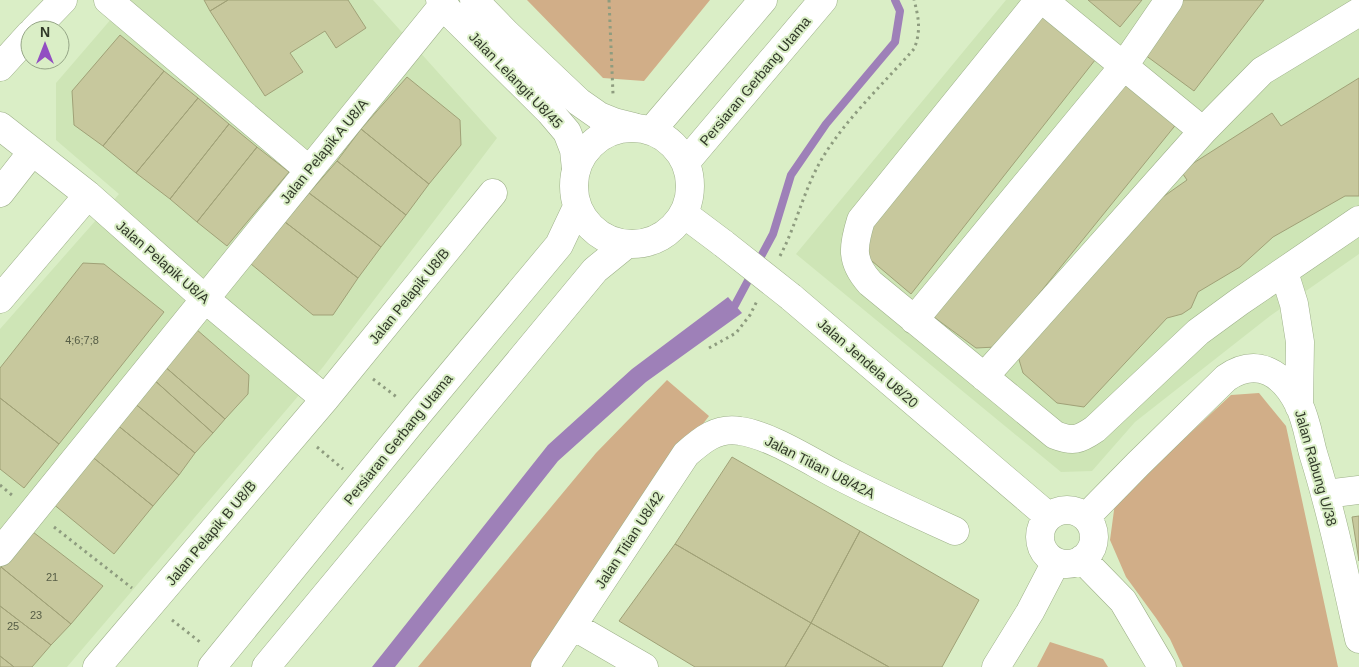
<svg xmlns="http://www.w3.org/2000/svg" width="1359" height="667" font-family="Helvetica,sans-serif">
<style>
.built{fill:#cee5b6}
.green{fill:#d1ae88}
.water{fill:#9e80b8}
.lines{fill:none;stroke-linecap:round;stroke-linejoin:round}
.stream{stroke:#9e80b8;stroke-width:8}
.building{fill:#c7c89d;stroke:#a0a177}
.minor-casing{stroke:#9db089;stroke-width:29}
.major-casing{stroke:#9db089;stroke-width:29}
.path{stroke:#8e9c7f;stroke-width:3;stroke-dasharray:2.5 4;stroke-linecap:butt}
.minor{stroke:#fff;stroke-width:28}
.major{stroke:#fff;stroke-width:28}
.minor-bridge-casing{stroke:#9db089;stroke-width:29;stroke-linecap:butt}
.minor-bridge{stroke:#fff;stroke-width:28}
.labels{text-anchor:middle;stroke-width:4;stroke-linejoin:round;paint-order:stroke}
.number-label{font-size:11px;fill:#565d46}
.street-label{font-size:14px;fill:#313929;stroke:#daeec6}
</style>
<rect width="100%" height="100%" fill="#daeec6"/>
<path class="built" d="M131,0H373L497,138L323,367L67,667H0V329L119,194L56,140V83L112,18Z
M1006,0H1359V254L1270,316L1135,422L1092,471L1061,472L796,254Z"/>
<path class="green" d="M527,0H710L644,81L603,78Z
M667,380L709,416L655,487L533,667H418L596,453Z
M1259,393L1286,426L1338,667H1183L1170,639L1156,618L1126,577L1110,540L1115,503L1231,395Z
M1050,642L1103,659L1108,667H1037Z"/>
<path class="water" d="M728,297L742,313L646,382L558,461L395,667H372L548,445L632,369Z"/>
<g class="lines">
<path class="stream" d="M728,310L735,305L773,234L791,175L826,124L895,42L900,11L895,0"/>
</g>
<path class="building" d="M204,0H228L210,11Z
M228,0H348L366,28L336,48L325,31L290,53L303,72L265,96L210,11Z
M1088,0H1142L1120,27Z
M1178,0H1264L1194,91L1141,52Z
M1041,8L1099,55L911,294L866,256L865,225Z
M120,35L164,71L103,146L74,125L72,91Z
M164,71L198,98L136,173L103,146Z
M1122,76L1178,122L996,347L976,348L927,312Z
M407,77L460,120L461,145L429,184L361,129Z
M1359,78V196H1345L1273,237L1240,267L1198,292L1191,308L1182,314L1167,318L1084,407L1057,403L1023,373L1017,353L1130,220L1187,180L1181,171L1272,113L1281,126Z
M198,98L229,124L170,199L136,173Z
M229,124L257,147L197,222L170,199Z
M361,129L429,184L406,215L337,161Z
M257,147L289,172L227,246L197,222Z
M337,161L406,215L381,247L309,193Z
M309,193L381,247L358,278L285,222Z
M285,222L358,278L333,315H313L251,264Z
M83,263L104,264L164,312L59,444L0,398V368Z
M196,329L249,375L248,394L225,419L163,365Z
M163,365L225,419L213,433L152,378Z
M152,378L213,433L195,453L133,402Z
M0,398L59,444L24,488L0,469Z
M133,402L195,453L179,475L116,424Z
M116,424L179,475L153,506L90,455Z
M90,455L153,506L114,554L52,503Z
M732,457L860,531L811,623L675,544Z
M1359,516V561L1352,517Z
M860,531L979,600L942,667H889L811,623Z
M33,532L103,586L71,624L1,567Z
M675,544L811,623L785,667H695L619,621Z
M1,567L71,624L51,645L0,606V569Z
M0,606L51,645L32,667H14L0,656Z
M811,623L889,667H785Z
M0,656L14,667H0Z"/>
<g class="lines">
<g class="minor-casing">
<path id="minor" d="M108,0L309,170
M440,0L451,14L550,112L567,132L574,150L576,169
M474,0L507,34L579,102L599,116L614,122L634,127
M1039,0L861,220C853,246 850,261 870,283L1055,435C1073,442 1079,440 1095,429L1198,332L1239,302L1359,220
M1043,0L1203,131
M34,30L63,0
M0,67L30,34
M0,126L88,195L204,298L325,399
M0,193L32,152
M684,214L724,244
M1284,272L1294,304L1300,342L1299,406
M791,297L1048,516
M0,299L88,195
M914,320L1123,67L1169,0
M984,377L1203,131L1262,71L1359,12
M1326,494L1359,490
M1040 537a27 27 0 1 1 54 0a27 27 0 1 1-54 0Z
M1086,517L1138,464L1226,378C1258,356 1284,374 1299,405C1306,419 1309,438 1313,453C1332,514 1345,576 1359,639
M0,552L444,4
M1082,559L1123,601L1162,667
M573,626L644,667
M97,667L325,399L493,193
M545,667L686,454C702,440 717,427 740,431C770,435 810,461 837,475C876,495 915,513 955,531
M996,667L1030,612L1056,562"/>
</g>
<g class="major-casing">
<path id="major" d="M574 186a58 58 0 1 1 116 0a58 58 0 1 1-116 0Z
M652,130L763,0
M686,162L823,0
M212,667L418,414L559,245L577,207
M266,667L595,270L627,244"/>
</g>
<path class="path" d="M609,0L613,94
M780,256C797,224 804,188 823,157C846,119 884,83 914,49C921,32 919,18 914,0
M709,348L736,333L750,315L757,301
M373,379L398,398
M317,447L343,469
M0,485L13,496
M54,527L132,588
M172,620L200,642"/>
<use href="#minor" class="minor"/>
<use href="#major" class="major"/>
<g class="minor-bridge-casing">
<path id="minor-bridge" d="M724,244L791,297"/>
</g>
<use href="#minor-bridge" class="minor-bridge"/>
</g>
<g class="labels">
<g class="number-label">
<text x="82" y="344">4;6;7;8</text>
<text x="52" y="581">21</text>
<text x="36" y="619">23</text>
<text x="13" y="630">25</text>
</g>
<g class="street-label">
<text transform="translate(516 80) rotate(46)" y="5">Jalan Lelangit U8/45</text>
<text transform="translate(755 81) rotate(-50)" y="5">Persiaran Gerbang Utama</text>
<text transform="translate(324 151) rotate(-51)" y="5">Jalan Pelapik A U8/A</text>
<text transform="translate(163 262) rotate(41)" y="5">Jalan Pelapik U8/A</text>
<text transform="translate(409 296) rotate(-51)" y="5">Jalan Pelapik U8/B</text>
<text transform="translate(868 363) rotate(41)" y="5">Jalan Jendela U8/20</text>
<text transform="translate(398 439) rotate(-51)" y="5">Persiaran Gerbang Utama</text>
<text transform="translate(820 467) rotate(27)" y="5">Jalan Titian U8/42A</text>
<text transform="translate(1316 468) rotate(74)" y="5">Jalan Rabung U/38</text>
<text transform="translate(211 533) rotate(-50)" y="5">Jalan Pelapik B U8/B</text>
<text transform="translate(629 540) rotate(-57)" y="5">Jalan Titian U8/42</text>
</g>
</g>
<g transform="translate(45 45)"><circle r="24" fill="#daeec6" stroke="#96a687"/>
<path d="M0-4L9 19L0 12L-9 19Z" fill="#924ec2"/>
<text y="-8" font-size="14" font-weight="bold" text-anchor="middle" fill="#313929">N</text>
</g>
</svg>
